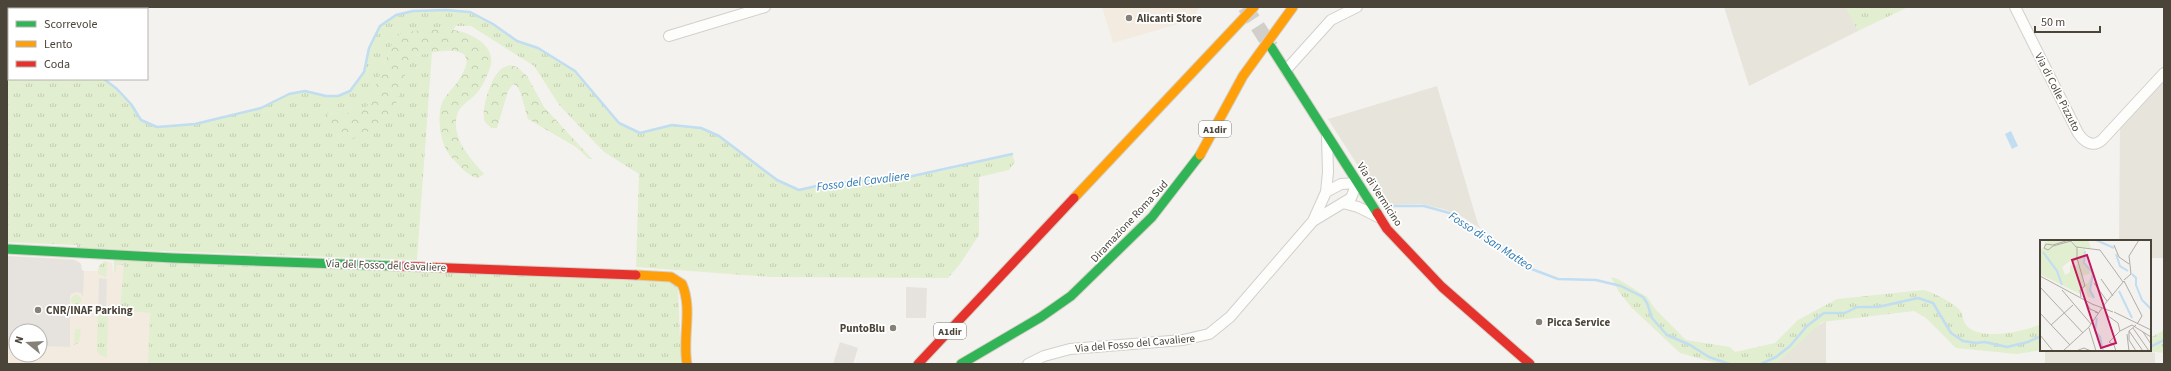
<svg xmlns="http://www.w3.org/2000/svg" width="2171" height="371" font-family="'Source Sans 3',sans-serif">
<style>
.residential{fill:#e7e4dc}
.commercial{fill:#f3ebdf;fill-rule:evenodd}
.grass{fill:url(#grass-tufts)}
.forest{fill:url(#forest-crowns)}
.parking{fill:#e6e3df}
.water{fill:#c0ddf1}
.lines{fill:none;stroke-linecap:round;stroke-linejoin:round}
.stream{stroke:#c0ddf1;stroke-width:2.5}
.secondary-tunnel{stroke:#d2cfca;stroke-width:15;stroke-dasharray:15 8;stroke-linecap:butt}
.street-casing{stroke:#d2d0cb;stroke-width:12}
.fast-casing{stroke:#d3cfc5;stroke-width:11}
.slow-casing{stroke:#d3cfc5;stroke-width:11}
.jam-casing{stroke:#d3cfc5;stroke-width:11}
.street{stroke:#fdfdfc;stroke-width:10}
.fast{stroke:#30b455;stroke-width:9}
.slow{stroke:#ff9f0a;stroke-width:9}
.jam{stroke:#e5322d;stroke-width:9}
.poi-dot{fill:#868178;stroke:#fff;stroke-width:1.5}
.labels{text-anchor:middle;stroke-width:3.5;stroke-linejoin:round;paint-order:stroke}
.shield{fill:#fff;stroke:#817c74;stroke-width:1}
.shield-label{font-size:10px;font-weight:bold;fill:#4b4439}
.poi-label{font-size:11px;font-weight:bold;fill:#4b4439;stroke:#fff;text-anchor:start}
.street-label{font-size:11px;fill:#4b4439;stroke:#fff}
.water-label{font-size:12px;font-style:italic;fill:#2e7ab2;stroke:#fff}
.inset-river{fill:none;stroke:#c0ddf1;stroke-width:2}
.inset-road{fill:none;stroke:#b0aca6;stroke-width:1}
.view{fill:#c2185b;fill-opacity:0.15;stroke:#c2185b;stroke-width:2}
.inset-edge{fill:none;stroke:#4b4439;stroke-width:2}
</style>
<defs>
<pattern id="grass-tufts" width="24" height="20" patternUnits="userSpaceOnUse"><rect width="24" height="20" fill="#e1eecf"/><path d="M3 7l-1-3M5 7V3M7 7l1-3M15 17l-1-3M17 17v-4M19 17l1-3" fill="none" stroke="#c3cdb2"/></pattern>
<pattern id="forest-crowns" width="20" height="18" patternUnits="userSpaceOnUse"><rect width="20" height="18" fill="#e1eecf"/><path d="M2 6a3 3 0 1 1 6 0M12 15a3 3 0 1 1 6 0" fill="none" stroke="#c3cdb2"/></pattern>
</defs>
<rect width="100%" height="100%" fill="#f4f2ee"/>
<path class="residential" d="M1724,7H1846L1858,31L1749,86Z
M2164,79V258H2150V241H2119L2120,128Z
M1437,86L1478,224L1481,229L1458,214L1443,209L1421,204L1383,205L1328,119Z
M1826,321V364H1776L1814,328Z
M2045,350H2140L2155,353V364H2045Z"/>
<path class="commercial" d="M1102,7H1199L1195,16L1189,21L1113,43Z
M7,256L73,259L80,262L82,270L84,271H98L100,264L105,261L112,263L113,272H116V265H124L323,364H7ZM16,331H40V355H16Z"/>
<path class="grass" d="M1846,7H1908L1858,31Z
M446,10L470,12L493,24L517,41L538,48L575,71L619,123L640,133L672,125L701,128L719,136L777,180L799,190L825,184L864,182L943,171L1012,154L1015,162L1009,170L979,177V235L960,264L948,278L771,277L636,267L639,174L604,152L560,106L534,66L471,26H456L453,30L403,32C380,48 382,99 363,110C352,116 338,113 327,113L342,144L396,104L408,65L415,56L432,52L417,260L77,248V245L7,242V54H9V79H104L117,89L131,104L141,120L157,127L195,124L261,108L289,94L305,91L326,96H338L350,91L364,72L369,48L380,26L396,15L413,11Z
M114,259L667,281L678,287L681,364H148L150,313L120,310L124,265H116V272H114Z
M105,261L107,263L106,277L98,274L99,266Z
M1611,277L1618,279L1647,297L1656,310L1686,340L1730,347L1735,352L1775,343L1798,320L1837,299L1924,290C1932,292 1957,304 1961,312C1963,316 1963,322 1967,326C1981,341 2024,332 2041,324L2042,350L2017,354L1956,348L1926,318L1914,311L1822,322L1776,364H1719L1680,353L1632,308L1619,292Z
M71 300a5 5 0 1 1 10 0a5 5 0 1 1-10 0Z
M98,315H108L107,357L101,356L97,351Z
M75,329H81L79,343L74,345Z
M2164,330V353L2140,350H2150V338Z"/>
<path class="forest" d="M426,30C435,30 445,29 454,30C475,34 499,48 489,71C485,80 482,88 475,95C469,101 459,106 457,115C451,138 470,158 484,174L478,178C468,177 460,166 452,158C441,147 437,122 441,106C443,97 453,89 458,81C486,40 438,51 415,56C404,71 402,87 396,104C387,126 361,135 342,144L326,113C340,114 356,115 367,107L394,39L403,32Z
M510,65L517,67L527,76L544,107L592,159H589L576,147L528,119C524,108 523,96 517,86L513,84L508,91L497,128H491L485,122C480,111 491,77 501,69C503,67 507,66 510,65Z"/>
<path class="parking" d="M7,256L75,260L81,264L82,270L84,271L83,297L81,293L76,292L71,294L70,298V347L40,346V331H16V345H7Z
M99,278L107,279L106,313H98Z
M906,287L927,288L926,318H906Z
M840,342L858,348L853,364H833Z"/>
<path class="water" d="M2011,131L2018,146L2012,149L2005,134Z"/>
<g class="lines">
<path class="stream" d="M7,54H9
M104,79L117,89L131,104L141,120L157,127L195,124L261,108L289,94L305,91L326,96H338L350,91L364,72L369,48L380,26L396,15L413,11L446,10L470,12L493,24L517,41L538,48L575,71L619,123L640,133L672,125L701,128L719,136L777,180L799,190L825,184L908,177L1012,154
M1388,206H1424L1453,214L1529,268L1558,279L1596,280L1621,286L1643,297L1647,303L1652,318L1667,335L1690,345L1709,357L1729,364
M2150,347L2164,340
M1761,364L1776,357L1790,346L1807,326L1824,313H1845L1857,307H1878L1918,298L1933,303L1951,333L1963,341L1976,343L1985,342L2007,347L2028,342L2041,336"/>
<path class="secondary-tunnel" d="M1245,7L1271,47"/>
<g class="street-casing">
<path id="street" d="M2015,7L2078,133C2084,142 2093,148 2102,140L2164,73
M669,36L765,7
M1286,70L1331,20L1357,7
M1326,192L1328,172L1327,136
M1343,203L1358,207L1378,217
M1028,364L1044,356L1070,349L1183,340L1209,334L1230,317L1313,221L1351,198L1357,183L1341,184L1326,192L1313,221"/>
</g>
<g class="fast-casing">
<path id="fast" d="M1271,47L1377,213
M7,249L173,258L396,266
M961,364L1041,317L1071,296L1152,217L1200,155"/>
</g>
<g class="slow-casing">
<path id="slow" d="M1200,155L1243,76L1293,7
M1074,198L1254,7
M636,275L671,277L682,284C693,309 682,338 687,364"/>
</g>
<g class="jam-casing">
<path id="jam" d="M1377,213L1387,229L1442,287L1530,364
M396,266L636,275
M918,364L1074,198"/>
</g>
<use href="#street" class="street"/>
<use href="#fast" class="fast"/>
<use href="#slow" class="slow"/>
<use href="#jam" class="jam"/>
</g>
<g class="poi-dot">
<circle cx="1129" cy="18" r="4"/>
<circle cx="38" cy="310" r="4"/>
<circle cx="1539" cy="322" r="4"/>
<circle cx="893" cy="328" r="4"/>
</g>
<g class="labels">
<g class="shield">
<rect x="1199" y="121" width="32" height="16" rx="3"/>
<rect x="934" y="323" width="32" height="16" rx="3"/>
</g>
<g class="shield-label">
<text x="1215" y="133">A1dir</text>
<text x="950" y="335">A1dir</text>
</g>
<g class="poi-label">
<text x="1137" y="22">Alicanti Store</text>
<text x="46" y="314">CNR/INAF Parking</text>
<text x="1547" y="326">Picca Service</text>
<text x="885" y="332" text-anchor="end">PuntoBlu</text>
</g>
<g class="street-label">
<text transform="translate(2058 92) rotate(63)" y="4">Via di Colle Pizzuto</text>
<text transform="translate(1380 194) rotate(57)" y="4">Via di Vermicino</text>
<text transform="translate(1129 221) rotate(-47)" y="4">Diramazione Roma Sud</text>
<text transform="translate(386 265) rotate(2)" y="4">Via del Fosso del Cavaliere</text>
<text transform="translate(1135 343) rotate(-5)" y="4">Via del Fosso del Cavaliere</text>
</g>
<g class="water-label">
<text transform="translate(863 181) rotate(-7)" y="4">Fosso del Cavaliere</text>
<text transform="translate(1491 241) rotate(33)" y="4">Fosso di San Matteo</text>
</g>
</g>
<g transform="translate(2040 240)">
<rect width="111" height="111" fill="#f4f2ee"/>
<path d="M6,0H29L13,6L30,0H48L51,8L36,7L33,1L31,2L37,9H45L44,23L53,33L50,50L54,58L48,57L45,46L40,49V54L0,34V10L4,7L5,1L9,5ZM32,19L33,23L36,20L38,23L36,26L30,25V32L25,35L22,27ZM47,30L51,32L52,35L48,43L44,45L42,36L51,33Z" fill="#e1eecf" fill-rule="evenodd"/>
<path class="inset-river" d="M56,0L74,8M45,11L44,23L53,33L50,50L54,58M3,12L17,31L22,45M76,14L80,26L88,31M92,34L96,38V45L102,60L111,69M79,51L92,78M57,78L55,91L60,97L63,111"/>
<path class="inset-road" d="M29,0L13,5L6,4L4,8L8,10L13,6L31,1M30,0L36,7L60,10L83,42M74,5L79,17L89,24M37,7V18L45,46L40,50L41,57M0,36L52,64L73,72M61,39L73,56M84,40L91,34L89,16L99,0M84,41L102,76L97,84M54,43L67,61M0,47L43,93M22,50L51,84M46,62L50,69L57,72L58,73L55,72M64,65L84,41M65,70L68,76L78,83L80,91M74,72L111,90M0,73L30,105M11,85L33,65M96,85L89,91L103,111M49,88L56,111M93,88L109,111M89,91V100L96,111M103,92L111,104M87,94L89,111M0,95L13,111M23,111L49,87L62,68M36,111L44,108L51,111M76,111L74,105L69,102L80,91L92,85L111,97"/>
<path class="view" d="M47,15L76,103L61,108L32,20Z"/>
<rect width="111" height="111" class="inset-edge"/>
</g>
<rect width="2171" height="371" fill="none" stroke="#4b4439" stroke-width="16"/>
<rect x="8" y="8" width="140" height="72" fill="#ffffff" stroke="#b7b4b0"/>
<rect x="16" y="21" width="20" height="6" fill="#30b455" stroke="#b7b4b0"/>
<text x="44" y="28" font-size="12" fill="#4b4439">Scorrevole</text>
<rect x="16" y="41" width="20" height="6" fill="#ff9f0a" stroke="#b7b4b0"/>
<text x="44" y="48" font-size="12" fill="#4b4439">Lento</text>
<rect x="16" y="61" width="20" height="6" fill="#e5322d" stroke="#b7b4b0"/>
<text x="44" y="68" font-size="12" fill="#4b4439">Coda</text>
<g transform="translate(28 343) rotate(288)"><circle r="19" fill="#ffffff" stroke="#b7b4b0"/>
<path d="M0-3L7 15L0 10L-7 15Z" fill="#868178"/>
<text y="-6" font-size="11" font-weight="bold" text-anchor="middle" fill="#4b4439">N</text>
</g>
<path d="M2035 26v6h65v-6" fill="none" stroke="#4b4439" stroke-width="2"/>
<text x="2041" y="26" font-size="12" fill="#4b4439" stroke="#ffffff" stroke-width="3" paint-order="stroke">50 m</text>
</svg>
